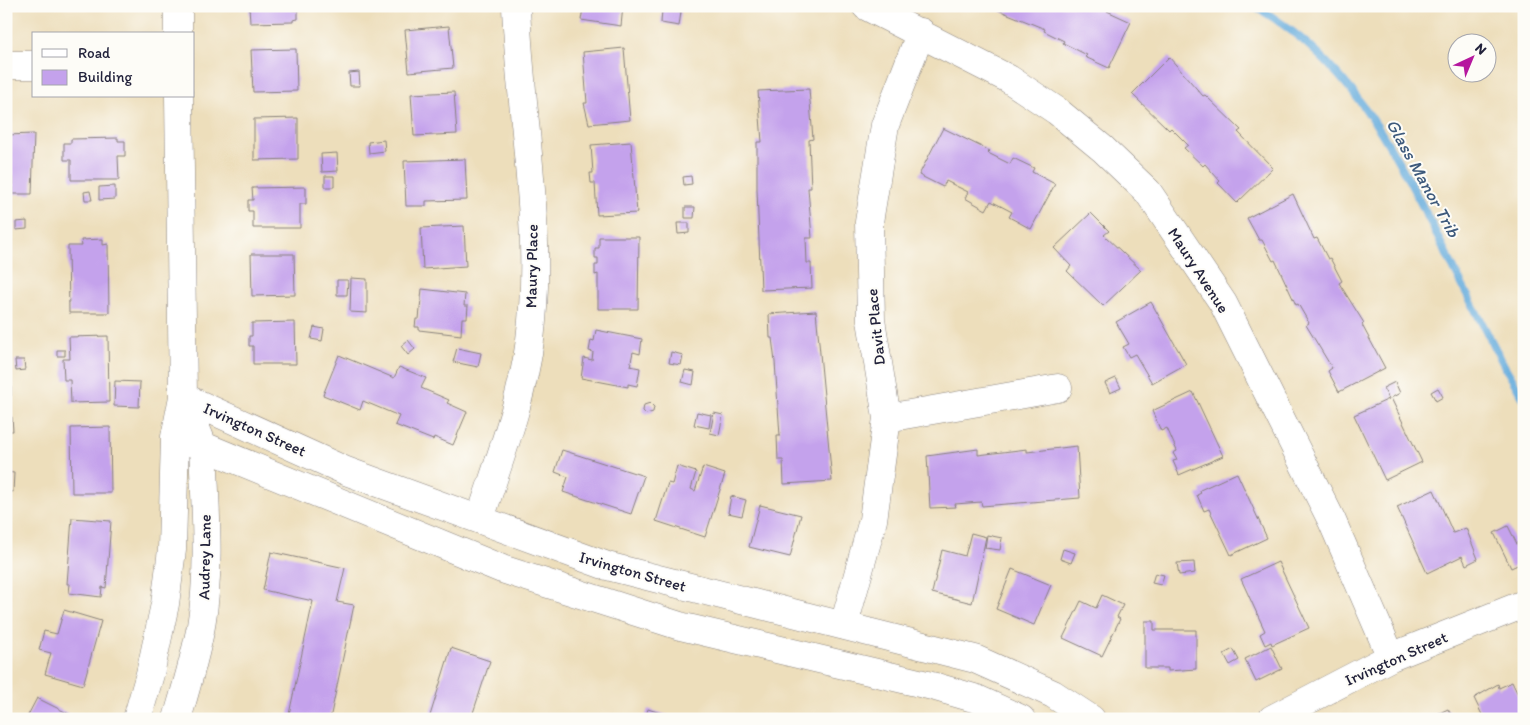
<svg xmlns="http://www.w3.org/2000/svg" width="1530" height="725" font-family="Itim,sans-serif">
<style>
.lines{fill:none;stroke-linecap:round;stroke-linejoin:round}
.stream{stroke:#67addd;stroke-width:8}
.building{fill:#c4a2ec}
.minor-casing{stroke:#88807b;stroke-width:29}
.minor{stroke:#fff;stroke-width:28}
.labels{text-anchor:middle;stroke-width:4;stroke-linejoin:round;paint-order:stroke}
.street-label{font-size:16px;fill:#22223b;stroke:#fdfcf7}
.water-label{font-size:18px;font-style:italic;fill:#3e5a7c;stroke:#fdfcf7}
</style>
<rect width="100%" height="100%" fill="#fdfcf7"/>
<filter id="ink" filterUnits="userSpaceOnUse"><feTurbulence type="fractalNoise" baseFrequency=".02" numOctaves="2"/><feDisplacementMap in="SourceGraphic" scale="10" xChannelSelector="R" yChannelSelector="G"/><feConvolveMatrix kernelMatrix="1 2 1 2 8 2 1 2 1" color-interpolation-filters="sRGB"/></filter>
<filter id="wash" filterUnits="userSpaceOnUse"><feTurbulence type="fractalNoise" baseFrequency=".0096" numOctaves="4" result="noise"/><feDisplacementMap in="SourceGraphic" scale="20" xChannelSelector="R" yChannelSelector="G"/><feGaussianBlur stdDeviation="1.12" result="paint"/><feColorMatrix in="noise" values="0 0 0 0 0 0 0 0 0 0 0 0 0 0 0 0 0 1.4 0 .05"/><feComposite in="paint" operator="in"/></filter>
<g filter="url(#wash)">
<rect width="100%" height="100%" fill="#eddebb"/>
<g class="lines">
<path class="stream" d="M1255,6C1348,61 1389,140 1436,233C1458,278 1482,323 1505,367L1524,399"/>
</g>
<g id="blocks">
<path class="building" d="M249,6H293V10H298V19L293,20V22L250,23Z
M580,6H623L621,26L581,20L583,9L580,8Z
M1000,6H1105L1109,8L1107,11L1131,22L1109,68L1085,57L1087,55L1063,43L1064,41L1044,31L1045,29L998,10Z
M662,10L681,12L679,26L661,23Z
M449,26L453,68L409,72L405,30Z
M624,48L630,120L589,124L584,103H587L583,52Z
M296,49L297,91L253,92L251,50Z
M1169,57L1203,96L1205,95L1241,130L1238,132L1273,168L1237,203L1218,183L1220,181L1205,164L1203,166L1184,148L1188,145L1171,128L1169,130L1132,94Z
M359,72L360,86H350L349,73Z
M809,89L813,139L809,140L811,188H808L812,238H806L807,263H811L812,288L761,290L757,190V142H762L758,91Z
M454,92L457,134L414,136L411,94Z
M298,118V159L254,160V119Z
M943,128L990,151L988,153L1010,164L1013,158L1034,168L1032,172L1055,184L1031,229L1009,217L1012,212L991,201L986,210L965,198L968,192L946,181L943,187L919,175Z
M34,134L32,194H12V177H8L9,183H6V135Z
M118,138V141H125V156H118L119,180H71V160H64V143H71V139Z
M384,140L385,151L369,153L368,142Z
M631,142L637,213L597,215L595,183H591L590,173H593L591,145Z
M337,153L338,171L322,172L321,154Z
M465,159L467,200L426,201V206H406L404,161Z
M325,176H334V187H325Z
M691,176L692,184L684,185L683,177Z
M115,186V199L99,200V187Z
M306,187V204H300V228H253V211H248V200H253L252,188Z
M90,191L92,200H85L84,192Z
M1293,194L1314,239L1317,238L1328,259L1330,258L1342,281L1339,283L1364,323L1362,325L1385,368L1339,392L1328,371L1332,368L1306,325L1309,323L1298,304L1296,305L1275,260L1273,261L1262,240H1259L1247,218Z
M685,207H695L694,218H685Z
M1091,213L1109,231L1104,235L1141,270L1103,306L1067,271L1071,266L1054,248Z
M27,221V229L16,230V222Z
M677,223H689V233L678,234Z
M464,226L466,266L423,269L421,228Z
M599,237H639L638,309H598V274L595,275V265H598V258H595V248H599Z
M103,239V245L108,244L109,313H69L68,246H82L81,240Z
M251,254H294L295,295L252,296Z
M351,278L367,279V313L350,312Z
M337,280H348L347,295H337Z
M422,289L465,294L464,306H468L467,318H462L461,335L419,330V327H415L416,319H419Z
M1151,302L1186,364L1152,383L1135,354L1129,357L1123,347L1129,344L1116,322Z
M816,311L832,481L784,484L783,460H778L777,436H780L775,362L772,338H770L769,314Z
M295,322L296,364H253V346H249V336H252V323Z
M314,327L324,329L322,341L311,339Z
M596,330L642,339L640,354L633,352L630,366L640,368L637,386L628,384V387L581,378L584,358L592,360L593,352L589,351L591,340L594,341Z
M108,336L109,402L71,403L70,380H64L63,359H70L69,337Z
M408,340L415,349L408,355L401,346Z
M457,348L481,353L478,367L453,362Z
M57,350H65V356H57Z
M671,352L683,355L681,365L669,363Z
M339,355L394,378L399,367L426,378L421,388L449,400L447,403L467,412L453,445L434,437L433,440L395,425L399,416L363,401L360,410L323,395Z
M15,360H24L25,370L16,371Z
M685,370L695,372L693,385L682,382Z
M1116,378L1121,388L1110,393L1105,383Z
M115,381L140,382L139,407L114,406Z
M1395,382L1400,393L1391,398L1422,462L1385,480L1354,415L1389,399L1383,388Z
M11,384V396H6V385Z
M1438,388L1443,397L1436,401L1431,392Z
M1193,392L1223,456L1179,475L1173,461L1177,460L1173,453L1177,451L1167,428L1161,431L1152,411Z
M650,403L654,407L653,412L646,414L643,411L644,405Z
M697,412L711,415L709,428L694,425Z
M714,413L723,415L719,435L710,433Z
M12,417L13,431H6V418Z
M110,427L111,493H72L71,428Z
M1077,446L1080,498L982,506L981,502L955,504L956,507L930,508L927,456L978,449V455L1027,449V452Z
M562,450L644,476L631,514L563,492L568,477L555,472Z
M677,466L696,472L691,489L695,491L703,467L725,474L705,537L656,521L668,483L672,484Z
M6,472L14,473L13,492L6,491Z
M1237,473L1267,538L1231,555L1209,509L1204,511L1197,495L1201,493L1200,490Z
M1434,490L1453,533L1466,528L1478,559L1466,565L1462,556L1427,573L1397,507Z
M731,496L746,500L742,516L728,513Z
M760,505L801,515L790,557L749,547Z
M72,518L111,521L106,588L102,587L101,597L69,593L70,584H67Z
M1508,526L1524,558V562L1511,568L1494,533Z
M971,533L986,537L972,603L932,593L942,550L965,556Z
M987,535L1002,538L1000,550L985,548Z
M1063,549L1075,553L1071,563L1060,559Z
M271,552L345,568L337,602L354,605L330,719H288L313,601L263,590Z
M1194,562L1195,573L1179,575L1177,563Z
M1278,562L1309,628L1272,645L1271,642L1265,645L1260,634L1265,631L1241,579Z
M1012,569L1051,585L1034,625L996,609Z
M1155,573L1164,575L1161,585L1152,583Z
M1102,595L1123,605L1117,617L1120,619L1102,656L1063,638L1081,601L1096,608Z
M64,610L101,621L83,685L45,674L51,653L39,650L44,631L57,634Z
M1145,621H1154V630H1196V669L1168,671V668H1145Z
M1271,646L1282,669L1256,682L1245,659Z
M451,648L490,661L471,719H429Z
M1233,649L1239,660L1230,665L1224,654Z
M1512,682L1524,707V719H1484L1474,698L1498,684L1499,688Z
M37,698L71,715L69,719H26Z
M648,709L676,718V719H645Z
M1448,709L1453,719H1427Z"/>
</g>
</g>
<g filter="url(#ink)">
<use href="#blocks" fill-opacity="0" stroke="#88807b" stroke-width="1"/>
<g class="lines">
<g class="minor-casing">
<path id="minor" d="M178,6V34
M866,6L1009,79L1057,111L1103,149L1148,192L1223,303L1332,521L1391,657
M6,65H34
M183,397L346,471L607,566L975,659L1053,694L1091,719
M887,418L1058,388
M175,437L203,446L502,569L680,626L936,687L977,699L1021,719
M480,519C499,460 522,401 530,340C544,229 520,117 516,6
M844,625L873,520L887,418L871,320L869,222L885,125L921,32
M137,719L150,674L165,604L172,550L175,437L183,397L179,96
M177,719C186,688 195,658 201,626C211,567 205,505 203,446L197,431
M1272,719L1391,657L1524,604"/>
</g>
<use href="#minor" class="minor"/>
</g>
</g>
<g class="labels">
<g class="street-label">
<text transform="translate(531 266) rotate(-89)" y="6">Maury Place</text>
<text transform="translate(1199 270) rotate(57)" y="6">Maury Avenue</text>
<text transform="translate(875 327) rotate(-96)" y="6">Davit Place</text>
<text transform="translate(255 429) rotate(24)" y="6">Irvington Street</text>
<text transform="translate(204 557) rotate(-89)" y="6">Audrey Lane</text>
<text transform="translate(633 571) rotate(16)" y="6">Irvington Street</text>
<text transform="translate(1396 658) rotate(-24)" y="6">Irvington Street</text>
</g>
<g class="water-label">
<text transform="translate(1423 178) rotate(61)" y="6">Glass Manor Trib</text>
</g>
</g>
<rect width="1530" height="725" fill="none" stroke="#fdfcf7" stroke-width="25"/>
<rect x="32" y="32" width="162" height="65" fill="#fdfcf7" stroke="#a5a5ac"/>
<rect x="42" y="49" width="25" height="8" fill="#ffffff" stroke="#a5a5ac"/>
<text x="78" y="58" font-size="15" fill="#22223b">Road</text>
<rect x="42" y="70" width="25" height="15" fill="#c4a2ec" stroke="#a5a5ac"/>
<text x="78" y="82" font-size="15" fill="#22223b">Building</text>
<g transform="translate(1472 58) rotate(44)"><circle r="24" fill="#fdfcf7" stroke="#a5a5ac"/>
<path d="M0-4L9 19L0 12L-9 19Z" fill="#b5179e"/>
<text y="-8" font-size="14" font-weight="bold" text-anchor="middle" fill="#22223b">N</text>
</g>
</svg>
